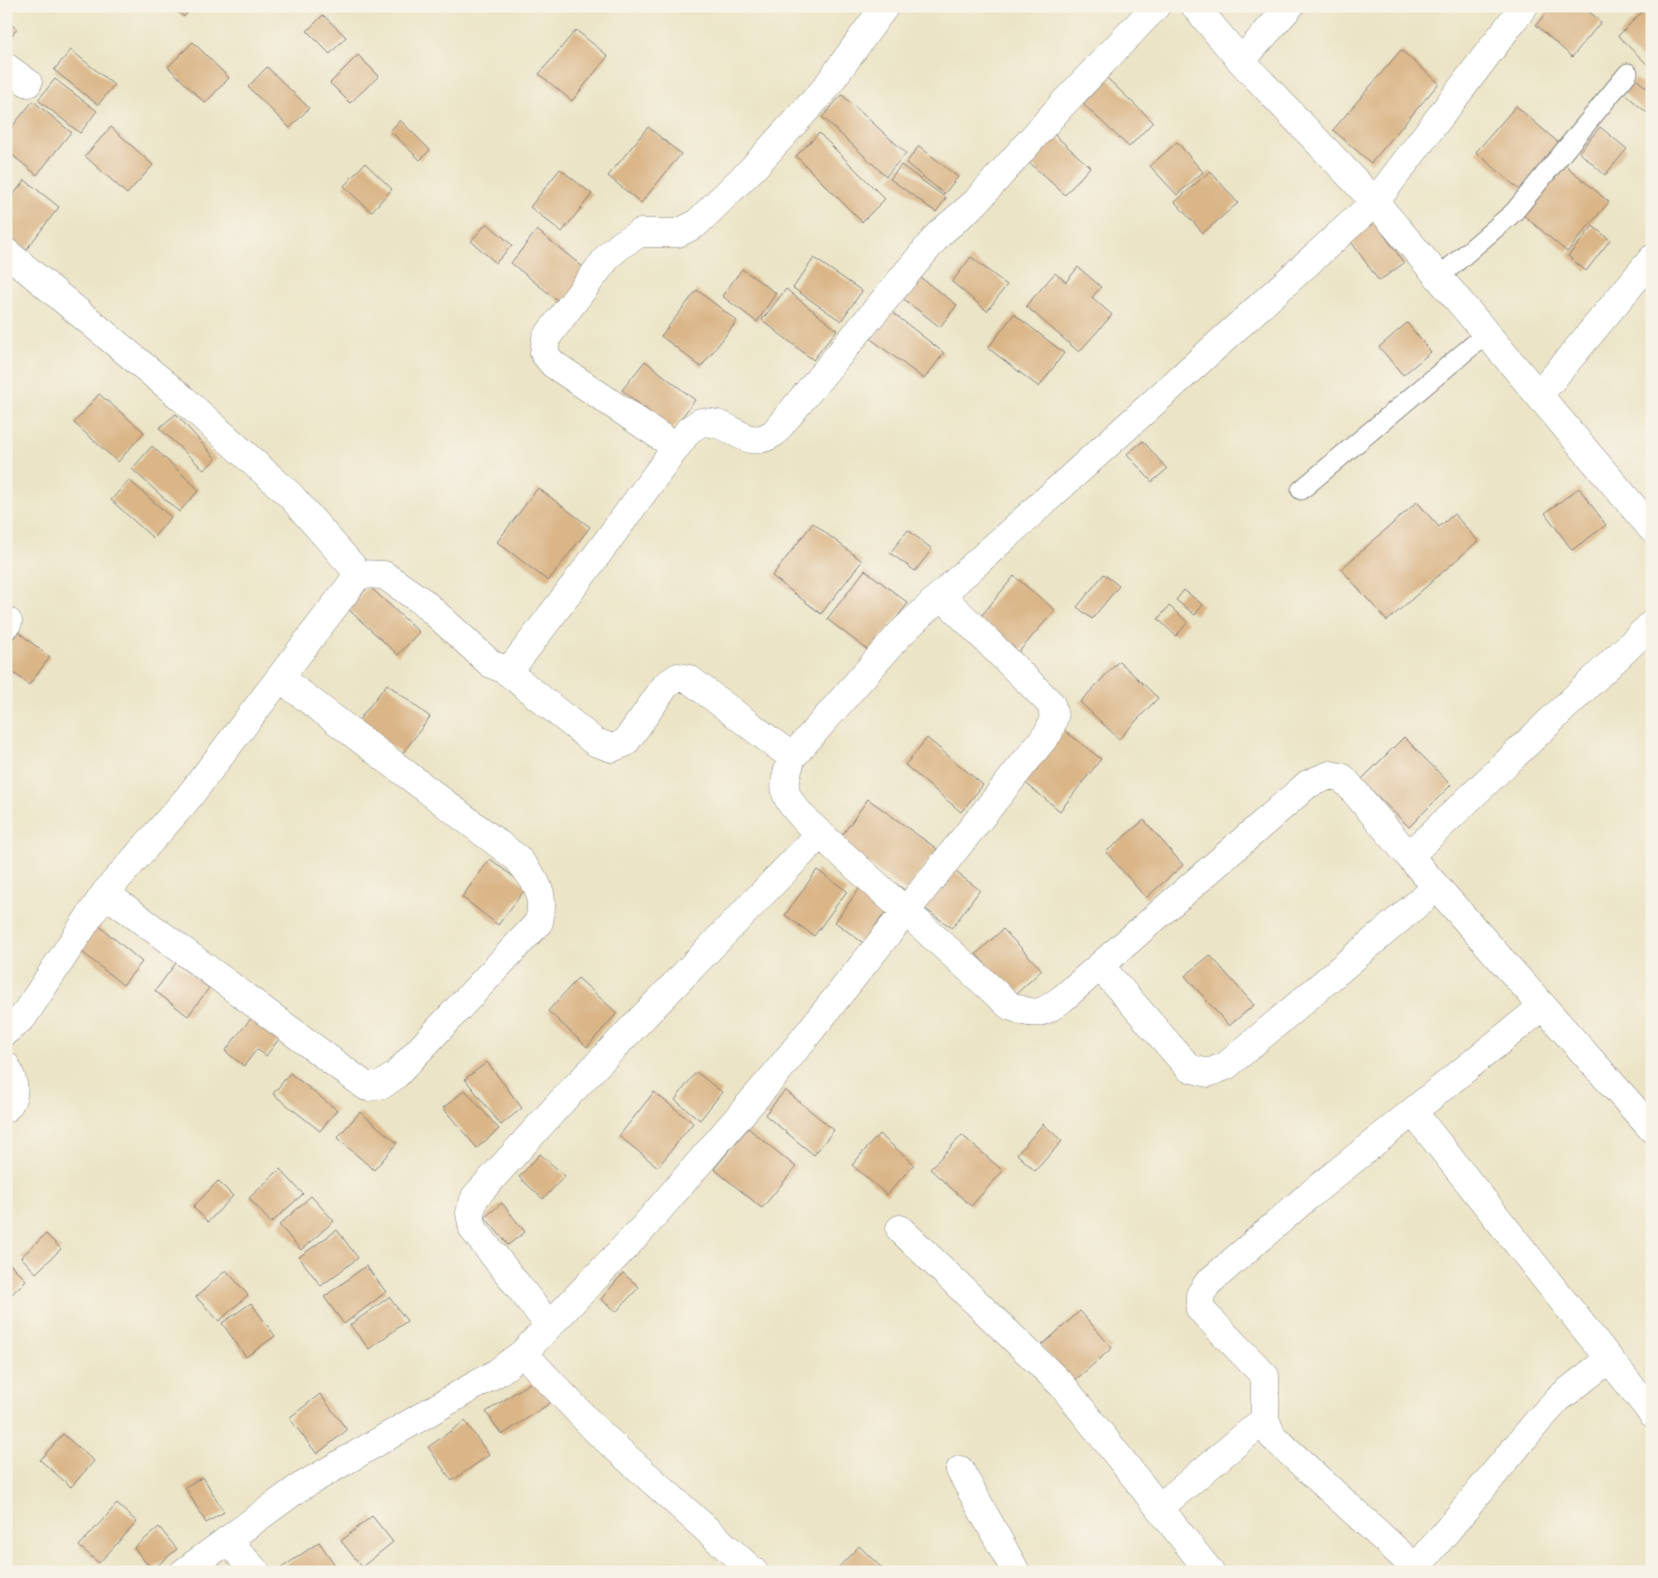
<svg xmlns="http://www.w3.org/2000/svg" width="1658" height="1578" font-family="'Shantell Sans',sans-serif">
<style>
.building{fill:#dab587}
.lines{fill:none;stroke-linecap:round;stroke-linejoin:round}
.service-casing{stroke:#868380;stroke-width:21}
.minor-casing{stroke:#868380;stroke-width:29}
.service{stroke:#fff;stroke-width:19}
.minor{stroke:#fff;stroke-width:28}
</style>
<rect width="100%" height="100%" fill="#f7f3e8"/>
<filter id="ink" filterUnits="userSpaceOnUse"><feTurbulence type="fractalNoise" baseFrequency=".02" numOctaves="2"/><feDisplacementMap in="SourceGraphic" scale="10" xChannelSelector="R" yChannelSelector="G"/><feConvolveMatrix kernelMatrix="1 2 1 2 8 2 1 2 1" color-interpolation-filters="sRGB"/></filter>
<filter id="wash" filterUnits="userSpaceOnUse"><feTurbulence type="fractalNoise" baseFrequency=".0096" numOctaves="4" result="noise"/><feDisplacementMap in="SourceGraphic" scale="20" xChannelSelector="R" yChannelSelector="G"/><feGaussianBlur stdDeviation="1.12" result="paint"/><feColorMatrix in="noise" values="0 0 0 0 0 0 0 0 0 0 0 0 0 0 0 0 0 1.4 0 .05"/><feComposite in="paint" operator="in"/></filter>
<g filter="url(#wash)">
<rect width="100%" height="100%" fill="#ebe4c6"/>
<g id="blocks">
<path class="building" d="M170,6H192L184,17Z
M1552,6H1583L1601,22L1572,57L1536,25Z
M1648,6H1652V69L1618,36Z
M323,15L346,37L330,54L307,31Z
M6,21L17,29L6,42Z
M576,30L608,56L572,101L539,74Z
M193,42L229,78L205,103L168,67Z
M71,50L114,85L98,105L54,70Z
M1401,50L1439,83L1371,163L1333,130Z
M358,55L379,76L350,103L330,83Z
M267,67L309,108L290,128L248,87Z
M1107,78L1153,122L1129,147L1083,104Z
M55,79L97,111L80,133L38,100Z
M1636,79L1652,92V108L1647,113L1624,93Z
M842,95L906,153L886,176L822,117Z
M33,101L71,132L37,175L6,150V134Z
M1516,106L1560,144L1521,191L1476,152Z
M400,120L430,150L420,160L390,131Z
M1045,126L1090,167L1065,195L1020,154Z
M111,127L153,165L127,194L85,156Z
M648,127L681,154L641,203L608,176Z
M1600,127L1627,149L1605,175L1579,152Z
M819,133L885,199L862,222L796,156Z
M1177,142L1203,172L1177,195L1150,166Z
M919,146L958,177L944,194L906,163Z
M365,163L392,189L371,212L344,186Z
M1564,164L1609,202L1567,252L1522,214Z
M901,165L946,198L936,212L890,179Z
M560,169L592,194L562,232L530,207Z
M1210,171L1238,203L1203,233L1175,202Z
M25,180L59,207L22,255L6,242V204Z
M1372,218L1404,263L1379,281L1347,236Z
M487,223L512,245L496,263L471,241Z
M1593,226L1610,240L1586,271L1568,256Z
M537,230L588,271L562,304L511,263Z
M971,257L1007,285L987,311L952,282Z
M814,258L862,291L841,321L793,288Z
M1078,267L1101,287L1092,297L1112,315L1079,352L1026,306L1055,273L1066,282Z
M742,269L776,293L757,322L722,296Z
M917,275L957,305L940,327L901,297Z
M786,289L837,330L813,360L762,320Z
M697,290L737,321L701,367L661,336Z
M888,309L944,353L924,379L867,336Z
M1014,314L1064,353L1039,387L988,348Z
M1407,323L1431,352L1403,375L1379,347Z
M645,361L695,400L672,430L622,390Z
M99,394L144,432L118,462L74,423Z
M176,414L216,459L204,470L159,428Z
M1143,441L1167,469L1152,482L1127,454Z
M152,446L199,490L179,512L132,469Z
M129,480L171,517L153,538L111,500Z
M538,488L590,527L548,581L497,542Z
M1579,488L1606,525L1572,550L1545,513Z
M1417,502L1439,527L1454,514L1478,541L1387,621L1341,569Z
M813,523L862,561L821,614L772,576Z
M908,530L932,549L915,571L890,553Z
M865,570L908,603L870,652L827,619Z
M1104,574L1119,586L1092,619L1077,607Z
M1014,576L1055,610L1017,654L977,621Z
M369,586L419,632L398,655L348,609Z
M1184,590L1203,605L1195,615L1176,600Z
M1169,606L1188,622L1176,636L1158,619Z
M18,632L50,657L29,685L6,667V647Z
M1119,661L1158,698L1119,739L1080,702Z
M387,684L430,717L402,754L358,721Z
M1064,730L1101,759L1060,811L1023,781Z
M1404,737L1451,785L1409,827L1361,780Z
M927,738L983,785L961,812L905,765Z
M868,799L937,849L906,891L838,841Z
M1144,820L1183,865L1146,898L1106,852Z
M490,859L527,887L498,925L462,897Z
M949,867L980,890L952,928L921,906Z
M817,870L847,891L814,936L785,915Z
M862,885L890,906L863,943L835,922Z
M97,924L142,962L123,985L77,948Z
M1003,929L1042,970L1014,996L976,954Z
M1210,955L1254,1005L1229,1026L1185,976Z
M176,963L209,988L188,1016L155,991Z
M578,978L617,1013L587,1047L548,1011Z
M255,1013L282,1035L266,1056L257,1049L244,1066L225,1051Z
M487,1062L522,1108L501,1125L465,1079Z
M696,1072L722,1092L700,1120L675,1100Z
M290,1073L337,1110L320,1131L273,1094Z
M465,1090L499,1129L477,1148L443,1108Z
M785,1090L834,1130L814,1155L765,1115Z
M654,1092L693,1123L658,1167L619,1136Z
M360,1112L397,1143L374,1170L337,1138Z
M1043,1124L1062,1141L1035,1171L1017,1154Z
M748,1128L796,1167L762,1208L714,1169Z
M879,1134L914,1164L887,1195L852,1165Z
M962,1135L1003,1171L971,1206L930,1169Z
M540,1154L565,1176L543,1199L519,1177Z
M280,1169L303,1194L271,1223L249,1198Z
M218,1181L233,1196L208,1222L193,1207Z
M311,1196L334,1221L301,1250L279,1225Z
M502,1203L525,1232L508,1245L485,1217Z
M337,1230L358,1258L321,1286L299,1257Z
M46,1234L61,1249L36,1273L21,1257Z
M6,1260L26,1280L6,1300Z
M366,1266L386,1292L344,1324L324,1297Z
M226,1270L248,1295L219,1321L196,1297Z
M623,1273L639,1287L616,1312L601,1299Z
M389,1297L407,1321L369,1349L350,1325Z
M251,1303L275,1336L246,1357L222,1323Z
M1080,1311L1112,1348L1073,1382L1041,1346Z
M534,1380L550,1403L502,1435L486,1412Z
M320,1394L347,1430L317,1454L289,1418Z
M465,1421L489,1455L452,1481L428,1447Z
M63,1434L94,1461L71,1487L40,1460Z
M203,1477L224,1512L206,1523L185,1487Z
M117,1504L137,1522L99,1563L79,1546Z
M372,1516L393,1542L362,1567L341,1541Z
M159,1527L177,1549L152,1570L134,1548Z
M319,1542L340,1572H282L280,1569Z
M859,1546L886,1572H834Z"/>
</g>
</g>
<g filter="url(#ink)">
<use href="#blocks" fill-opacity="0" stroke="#868380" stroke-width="1"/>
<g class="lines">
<g class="service-casing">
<path id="service" d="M1439,277L1514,212L1628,73
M1301,490L1486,334"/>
</g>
<g class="minor-casing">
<path id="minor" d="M1195,6L1241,61L1375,202L1652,529
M1524,6L1375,202L941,595L900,634L792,757C780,792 783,796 808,823L1010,1006C1035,1016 1041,1015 1062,999L1308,784L1330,775L1343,778L1409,856L1652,1129
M1241,61L1290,6
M6,67L28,83
M6,252L182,398L290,495L359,574
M1539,395L1652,259
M676,447L553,364L544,353L546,338L609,255L622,244L640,233H678L696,224L753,168L824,90L885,6
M6,624L8,622
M505,670L595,742L612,748L625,743L666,685L678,677L689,679L792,757
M1409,856L1652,624
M105,893L367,1087L382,1085L396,1075L539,922C546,890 536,882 517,858L280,678
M1100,966L1189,1068L1208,1073L1226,1066L1436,888
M6,1031L23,1017L105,893L188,798L359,574L384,575L423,602L491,664L505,670L516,662L591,563L689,430L701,422C706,422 712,423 717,424C740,431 749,449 774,433L939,234L976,202L1060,107L1156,6
M6,1066C14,1081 18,1094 6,1108
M1413,1112L1652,1413
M900,1229L1062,1385L1210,1572
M549,1325L473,1229L470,1213L475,1197L562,1101L820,834
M523,1353L596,1430L754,1572
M960,1470L1016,1572
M1159,1508L1265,1419
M227,1540L256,1572
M1416,1568L1537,1422L1558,1399L1609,1359
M184,1572L297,1489L498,1372L523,1353L643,1228L774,1076L1049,732L1054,717L1051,704L941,595
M1420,1572L1272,1436L1265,1419V1376L1200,1309V1295L1208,1283L1307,1197L1542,1007"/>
</g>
<use href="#service" class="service"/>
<use href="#minor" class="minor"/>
</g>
</g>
<rect width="1658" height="1578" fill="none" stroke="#f7f3e8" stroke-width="25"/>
</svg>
